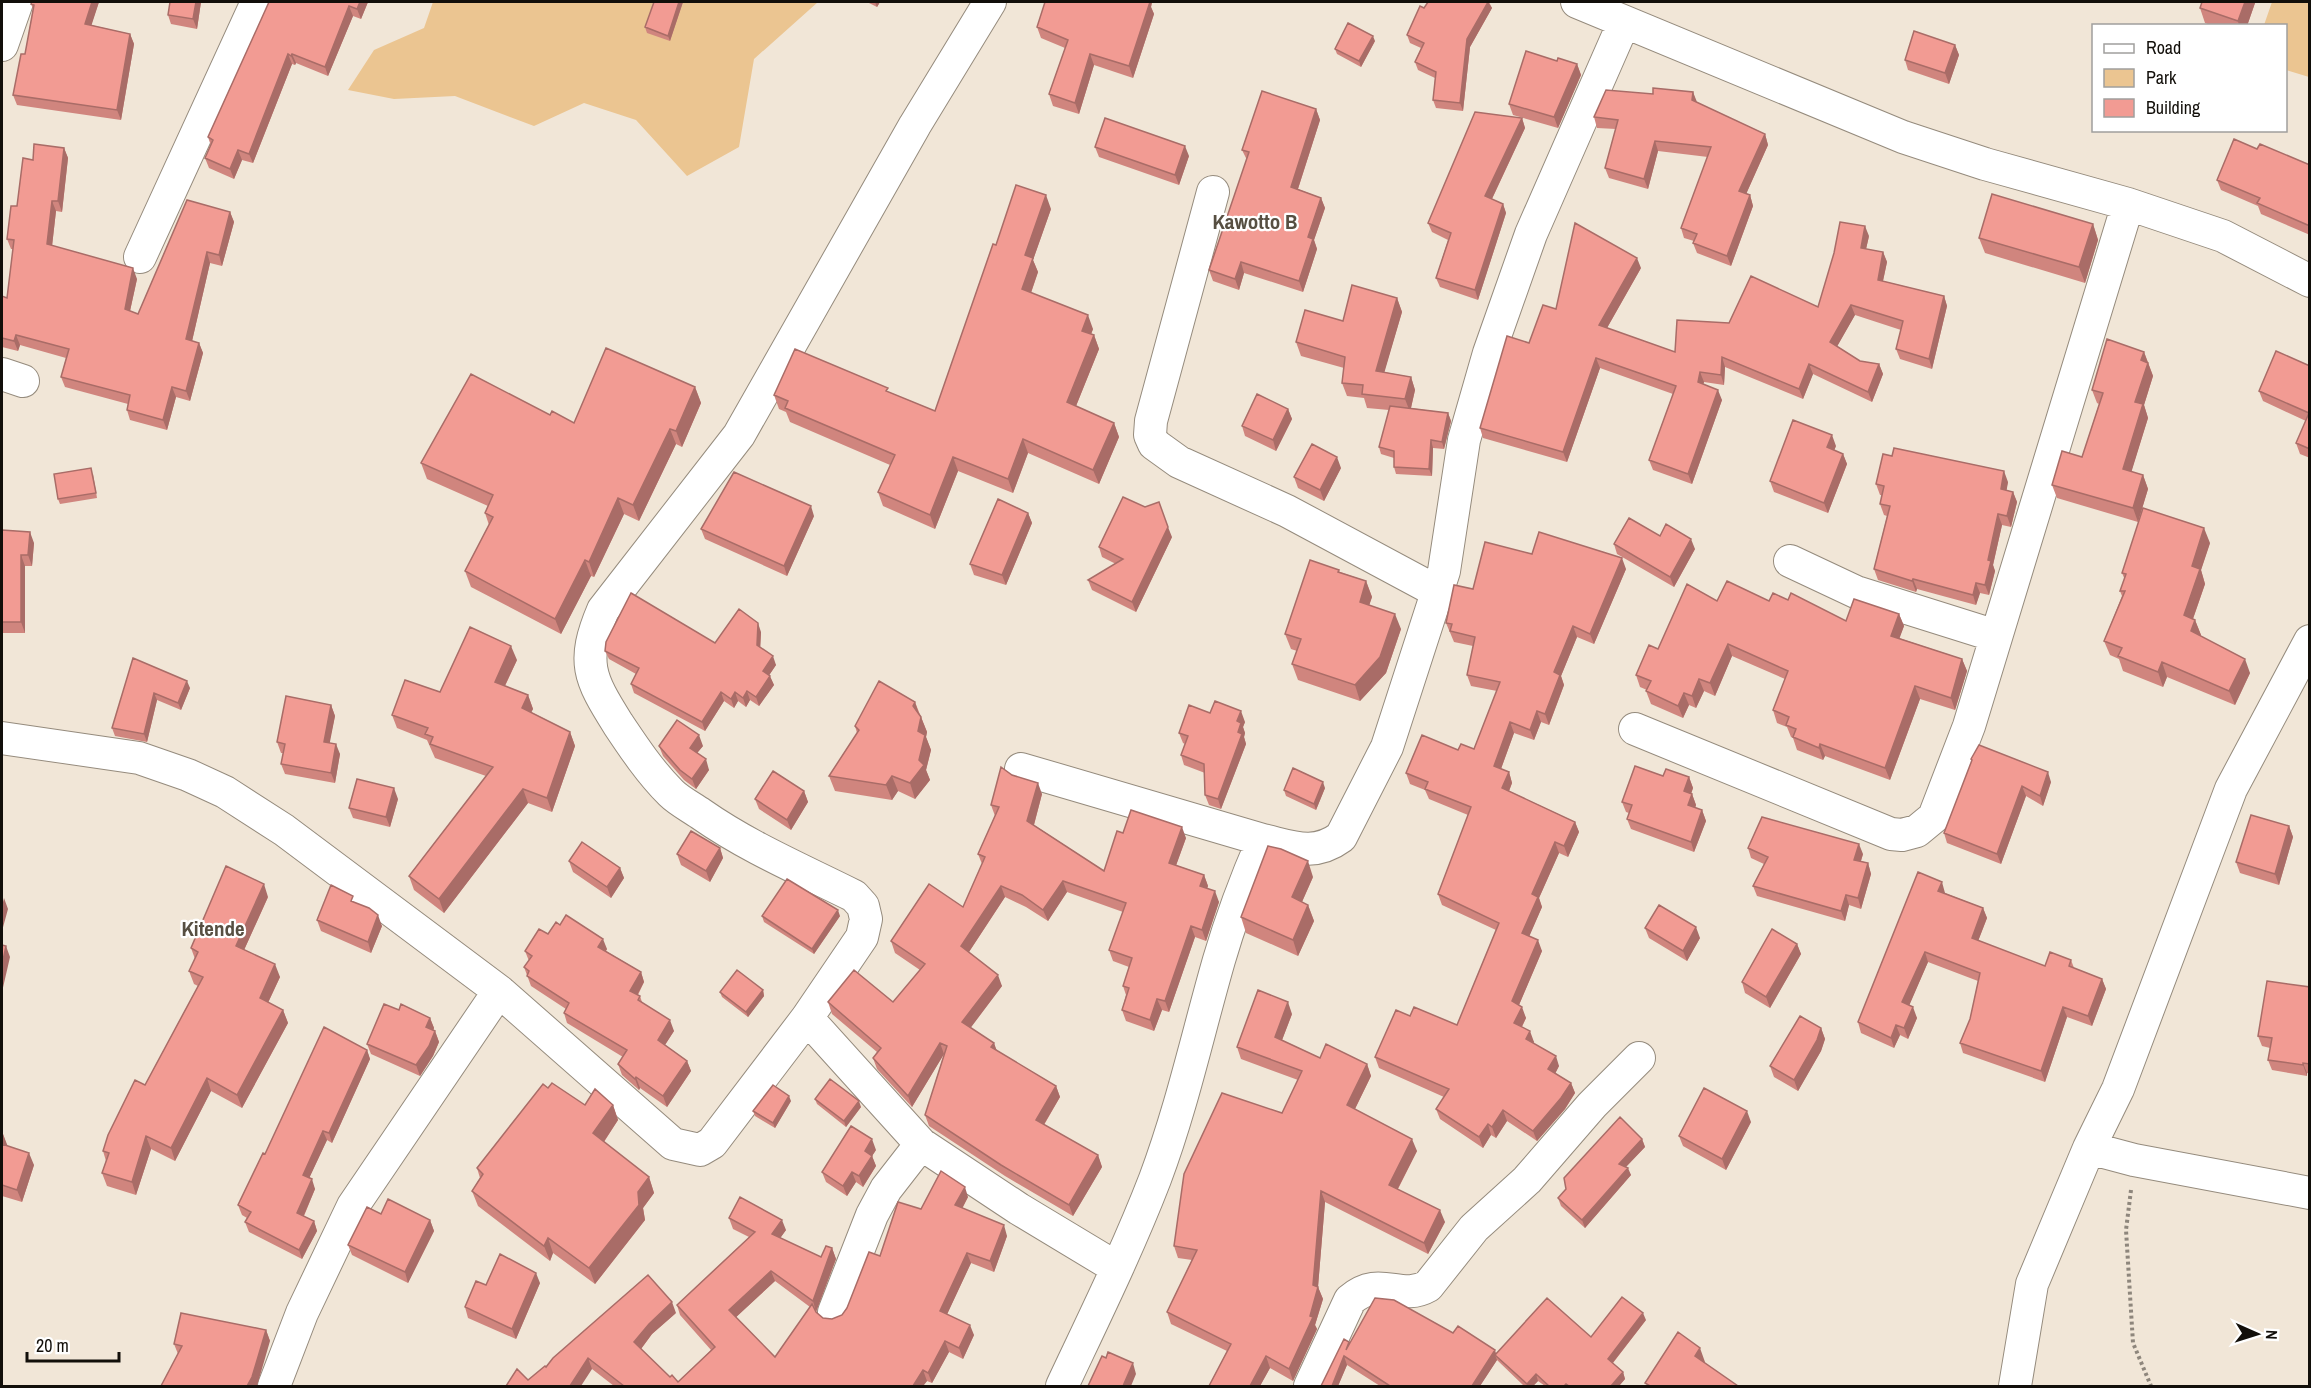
<svg xmlns="http://www.w3.org/2000/svg" width="2311" height="1388" font-family="'Archivo Narrow',sans-serif">
<style>
.green{fill:#ebc591}
.lines{fill:none;stroke-linecap:round;stroke-linejoin:round}
.minor-casing{stroke:#958b7d;stroke-width:34}
.path{stroke:#8e867c;stroke-width:4;stroke-dasharray:3 3;stroke-linecap:butt}
.minor{stroke:#fff;stroke-width:32}
.wall{fill:#d0857e;fill-rule:evenodd}
.shaded-wall{fill:#a96c67}
.building{fill:#f29b93;stroke:#a96c67;stroke-width:1.5}
.labels{text-anchor:middle;stroke-width:4.5;stroke-linejoin:round;paint-order:stroke}
.quarter-label{font-size:21px;font-weight:bold;fill:#574f42;stroke:#fff}
</style>
<rect width="100%" height="100%" fill="#f1e6d7"/>
<path class="green" d="M433,2H818L754,59L739,147L687,176L636,120L584,103L534,126L455,96L394,99L348,90L374,50L424,28Z
M2272,2H2309V77L2286,70V26L2264,25Z"/>
<g class="lines">
<g class="minor-casing">
<path id="minor" d="M1577,2L1903,137L1985,164L2128,204L2223,236L2310,281
M2,45L17,2
M1213,192L1151,421L1150,435L1154,444L1179,462L1287,511L1438,592
M140,257L257,2
M2,374L23,381
M1790,561L1856,592L1996,636
M1635,729L1891,834L1902,835L1917,831L1934,817L1969,726L2128,204
M2,738L139,758L188,775L225,792L284,830L499,991L673,1144L700,1150L712,1143L807,1018L862,937L866,919L863,906L854,896C802,870 748,847 701,814C691,807 679,801 671,793C650,772 634,748 618,724C589,678 581,662 603,610L739,435L915,125L990,2
M1021,769L1263,840
M807,1018L921,1144L1019,1209L1117,1268
M2089,1148L2134,1160L2310,1193
M834,1312L872,1215L886,1189L921,1144
M274,1386L302,1313L353,1206L499,991
M1062,1386C1094,1318 1128,1249 1155,1179C1182,1107 1198,1033 1219,960C1231,919 1246,879 1263,840C1293,847 1314,857 1341,837L1387,747L1444,571L1464,440L1489,353L1531,234L1624,22
M1310,1386L1350,1300C1380,1274 1400,1302 1428,1286L1474,1228L1527,1180L1592,1105L1639,1058
M2015,1386L2032,1284L2089,1148L2118,1089L2231,789L2310,641"/>
</g>
<path class="path" d="M2131,1190L2126,1230L2133,1343L2151,1386"/>
<use href="#minor" class="minor"/>
</g>
<path class="wall" d="M99,2L91,25L130,34L134,44L121,120L17,105L13,95L25,54L33,9L31,4Z
M201,2L197,29L171,24L168,15Z
M269,2H368L361,19L353,16L328,76L296,63L295,65L292,64L253,163L242,160L234,179L209,168L205,158L211,146L208,137Z
M683,2L670,41L647,33L645,27Z
M867,2H880L877,7Z
M1152,2L1151,7L1154,14L1133,78L1094,65L1079,114L1053,106L1049,94L1065,48L1041,38L1037,27Z
M1428,2H1489L1492,8L1470,47L1463,111L1436,108L1433,100L1435,78L1418,70L1415,62L1421,48L1410,43L1407,35Z
M2255,3L2247,26H2213L2205,23L2200,8Z
M1375,41L1361,67L1337,54L1335,49Z
M1955,45L1959,55L1949,84L1908,70L1905,60Z
M1557,61L1577,64L1581,75L1558,128L1513,115L1509,104Z
M1693,92L1696,102L1765,134L1768,145L1746,194L1750,195L1753,206L1731,266L1697,253L1693,243L1694,241L1684,238L1681,228L1708,157L1658,151L1648,189L1609,178L1605,168L1616,129L1597,128L1594,117L1653,94Z
M1316,109L1320,120L1298,189L1321,198L1325,208L1314,240L1317,249L1303,292L1244,273L1239,290L1213,281L1209,270L1247,160L1242,150Z
M1522,118L1525,128L1492,199L1503,204L1506,213L1478,300L1440,287L1436,278L1448,240L1432,232L1428,223Z
M1095,147L1189,156L1179,185L1099,157Z
M64,148L68,158L62,212L56,211L52,246L137,279L130,311L138,314L230,212L234,222L222,266L210,263L192,341L199,343L203,353L190,401L176,397L167,430L130,420L127,410L128,404L65,387L61,377L66,358L20,345L18,351L2,347V296L7,298L13,249H11L7,239L17,206L33,160Z
M2257,149L2310,165V235L2261,214L2258,206L2221,190L2217,180Z
M1051,209L1033,260L1038,272L1031,293L1093,329L1091,334L1094,335L1099,349L1076,406L1114,423L1119,437L1099,484L1028,453L1013,493L958,471L935,529L883,506L878,492L890,465L790,422L786,412L779,409L774,395L889,392L935,411L996,245Z
M2093,224L2098,240L2085,283L1985,253L1979,238Z
M1869,236L1866,249L1883,252L1887,262L1883,281L1944,296L1947,306L1932,369L1900,359L1896,349L1901,330L1855,315L1837,346L1860,361L1879,364L1883,374L1872,402L1813,374L1803,399L1725,367L1724,385L1704,382L1703,384L1722,400L1692,484L1653,470L1649,460L1673,394L1600,368L1567,462L1483,438L1480,428L1529,343L1556,309L1641,268L1607,328L1675,352L1729,323L1818,307Z
M1397,298L1402,312L1384,372L1411,377L1415,390L1411,408L1448,413L1451,421L1444,449L1433,448L1432,476L1396,474L1394,467V458L1381,454L1379,447L1389,410L1367,408L1364,398L1347,396L1342,383L1344,368L1301,356L1296,342L1343,321Z
M2144,352L2153,376L2144,405L2148,418L2131,472L2143,475L2148,489L2138,522L2057,498L2052,485L2082,457L2099,404L2097,403L2092,390Z
M2310,366V458L2300,454L2296,443L2306,421L2263,401L2259,391Z
M695,387L701,403L682,447L676,444L639,521L624,514L594,577L591,576L561,634L471,587L465,571L489,525L485,513L488,506L427,479L421,463L550,415L574,423Z
M1288,409L1292,419L1276,451L1245,436L1242,426Z
M1836,446L1834,450L1843,454L1847,464L1828,513L1774,492L1770,481Z
M1341,468L1324,501L1298,488L1294,477Z
M93,474L97,498L60,504L58,499Z
M2008,482L2006,490L2013,492L2017,502L2011,527L2002,525L1993,565L1995,571L1989,595L1980,593L1976,605L1917,589L1916,592L1878,580L1874,569L1887,516L1884,515L1880,504L1882,495H1880L1876,484Z
M1028,513L1032,523L1006,585L974,575L970,564Z
M814,516L787,576L705,539L701,529Z
M2,530L34,543L32,566H25V633H2Z
M1660,536L1695,549L1674,587L1617,554L1614,544Z
M1172,537L1136,612L1092,590L1088,580L1116,564L1102,557L1099,547Z
M2210,543L2201,570L2205,584L2193,619L2195,620L2201,635L2200,636L2250,673L2235,705L2167,677L2163,687L2123,671L2119,659L2110,655L2104,641L2122,596L2120,591L2125,580L2122,573Z
M1532,554L1626,569L1594,644L1577,637L1561,676L1564,685L1549,725L1541,722L1534,740L1514,733L1501,769L1509,772L1512,783L1509,791L1575,822L1579,832L1568,857L1559,853L1539,898L1542,907L1529,936L1542,951L1519,1005L1526,1018L1522,1027L1534,1042L1533,1043L1559,1066L1555,1073L1571,1083L1575,1093L1565,1109L1537,1141L1507,1121L1496,1138L1491,1135L1483,1148L1440,1119L1436,1109L1444,1097L1379,1068L1375,1057L1410,1016L1457,1025L1496,930L1442,905L1438,894L1468,815L1429,799L1425,790L1410,784L1406,773L1458,750L1474,749L1497,691L1471,686L1467,675L1473,646L1454,642L1446,623L1473,589Z
M1339,570L1340,572L1366,581L1372,597L1369,605L1401,629L1386,673L1360,701L1298,680L1292,664L1297,651L1291,649L1285,634Z
M1788,600L1846,621L1899,614L1904,626L1899,638L1962,659L1967,671L1955,710L1920,699L1890,780L1825,756L1823,760L1797,750L1793,738L1791,737L1787,727L1777,723L1773,710L1785,679L1732,656L1715,696L1704,691L1696,708L1689,705L1683,718L1651,704L1646,691L1647,690L1640,687L1636,675L1658,649L1717,601Z
M761,632L760,647L776,665L769,675L774,685L759,706L750,700L746,707L738,701L734,708L724,701L705,731L634,693L631,684L636,674L609,659L605,651L715,643Z
M133,658L190,688L181,710L157,700L147,742L115,736L112,728Z
M517,660L505,686L528,695L533,709L531,712L570,732L575,746L552,812L528,803L444,913L414,890L409,876L486,776L435,758L427,740L397,728L392,715L440,692Z
M915,702L927,732L926,737L931,750L926,770L930,780L915,799L898,791L892,800L835,791L829,776L857,733L855,726Z
M331,705L335,716L329,743L340,754L335,783L285,774L281,764L283,753H281L277,742Z
M1210,713L1245,722L1243,727L1245,733L1244,737L1246,744L1221,809L1209,805L1205,795V773L1184,765L1181,755L1185,744L1183,743L1179,733Z
M659,746H703L697,753L709,770L696,789L684,780L663,756Z
M1971,759L2051,782L2043,806L2026,796L2001,864L1947,843L1944,833L1972,762Z
M1012,775L1042,794L1034,825L1104,871L1123,833L1186,838L1176,865L1204,875L1208,886L1207,888L1219,902L1206,941L1195,937L1169,1012L1162,1010L1154,1031L1126,1021L1122,1010L1126,995L1123,986L1129,967L1113,961L1109,950L1123,912L1067,892L1048,921L1026,907L1005,897L969,952L1002,986L970,1028L994,1043L996,1050L1056,1086L1060,1097L1044,1125L1098,1155L1102,1167L1073,1216L1005,1176L929,1126L925,1115L944,1054L912,1107L877,1069L873,1058L877,1052L832,1014L828,1002H893L920,970L895,953L891,941L963,907L982,864L978,854L995,816L991,805Z
M1663,776L1689,777L1693,788L1691,794H1692L1696,805L1695,808L1702,810L1706,821L1694,852L1631,829L1627,819L1629,813L1626,812L1622,802Z
M1325,788L1316,810L1286,796L1284,790Z
M804,791L808,802L791,830L759,809L755,799Z
M398,799L390,827L353,818L349,808Z
M2289,826L2293,837L2279,885L2240,873L2236,862Z
M720,848L723,858L710,882L681,865L677,854Z
M1748,848L1863,854L1861,861L1868,863L1871,874L1861,909L1849,905L1845,921L1757,896L1753,886L1764,864L1751,858Z
M569,861L620,868L624,878L611,898L573,872Z
M1313,877L1302,902L1308,905L1314,921L1298,956L1246,933L1241,917Z
M1945,893L1983,908L1987,918L1978,941L2045,966L2071,960L2074,968L2102,979L2106,989L2092,1026L2067,1017L2045,1082L1963,1053L1960,1043L1970,1019L1978,981L1928,962L1909,1005L1917,1018L1908,1039L1900,1035L1894,1048L1861,1033L1858,1022Z
M268,897L244,950L280,977L268,1003L283,1010L288,1023L242,1108L211,1091L175,1161L151,1149L136,1195L107,1186L102,1173L106,1161L103,1151L145,1085L198,986L194,984L189,971L195,959L191,948Z
M355,903L382,926L371,953L321,931L317,920Z
M762,916H840L814,954L764,922Z
M560,925L607,949L606,951L641,972L644,982L638,995L640,996L642,1002L674,1031L665,1045L687,1061L691,1071L667,1107L640,1088L639,1090L622,1075L618,1064L623,1057L567,1023L564,1013L566,1009L531,986L524,967L529,961L525,951Z
M1645,928L1700,938L1687,961L1649,938Z
M1797,944L1801,954L1770,1008L1745,993L1742,982Z
M2310,987V1074L2307,1073V1076L2272,1070L2268,1060L2270,1048L2262,1046L2258,1036Z
M763,990L764,996L748,1017L722,997L720,992Z
M399,1010L430,1018L434,1028L433,1031H435L439,1042L433,1056L420,1076L371,1054L367,1044Z
M1292,1014L1282,1040L1320,1058L1367,1064L1371,1076L1355,1109L1417,1151L1398,1189L1445,1222L1428,1254L1325,1202L1318,1287L1323,1299L1315,1325L1317,1329L1293,1381L1270,1368L1260,1386H1209L1227,1351L1171,1324L1167,1312L1192,1260L1178,1258L1174,1246L1282,1113L1298,1080L1241,1059L1237,1047Z
M1821,1028L1825,1039L1821,1051L1798,1091L1774,1077L1770,1066Z
M367,1050L370,1059L332,1143L327,1140L309,1178L315,1189L304,1216L314,1221L317,1231L302,1259L249,1232L245,1222L247,1218L242,1215L238,1205L265,1154Z
M548,1088L585,1105H613L618,1120L604,1142L649,1177L654,1193L643,1208L645,1220L595,1284L553,1253L550,1261L478,1206L472,1191L480,1178L477,1168Z
M815,1099L861,1107L846,1127L817,1104Z
M791,1101L775,1128L755,1116L753,1111Z
M1751,1122L1726,1170L1683,1146L1679,1136Z
M2,1134H3L7,1146L34,1165L22,1202L2,1196Z
M1642,1139L1645,1147L1626,1167L1631,1175L1585,1228L1561,1206L1558,1198Z
M876,1150L872,1156L876,1166L863,1187L856,1182L847,1196L826,1182L822,1172Z
M968,1197L962,1209L1007,1236L994,1272L971,1263L947,1314L974,1335L963,1359L949,1352L932,1383L927,1381L923,1386H614L592,1369L528,1380L546,1367L676,1313L652,1334L641,1349L670,1377L678,1382L711,1350L680,1315L677,1305L749,1237L733,1229L729,1218L786,1230L780,1238L821,1257L832,1248L836,1259L816,1312L815,1311L823,1318L832,1319L842,1315L880,1256L921,1209ZM775,1281L810,1307L775,1357L736,1317Z
M430,1220L434,1231L408,1283L352,1255L348,1245Z
M540,1283L516,1339L468,1318L465,1307L486,1285Z
M1646,1320L1613,1363L1623,1372L1625,1379L1619,1386H1545L1538,1381L1533,1386H1524L1497,1360L1480,1386H1380L1347,1365L1338,1386H1321L1349,1342L1350,1344L1453,1333L1496,1353L1591,1337Z
M266,1330L270,1341L178,1354L174,1344Z"/>
<path class="shaded-wall" d="M92,2H99L89,33L85,24Z
M196,2H201L197,29L193,19Z
M360,2H368L361,19L357,9Z
M679,2H683L670,41L668,36Z
M875,2H880L877,7Z
M1147,2H1152L1151,7L1154,14L1133,78L1129,66Z
M1488,2L1492,8L1470,47L1463,111L1460,103L1467,39Z
M2245,2H2255V3L2247,26H2239L2238,21Z
M349,6L353,16L328,76L325,67Z
M130,34L134,44L121,120L117,110Z
M1373,36L1375,41L1361,67L1359,61Z
M1955,45L1959,55L1949,84L1945,73Z
M288,54L292,64L253,163L249,154Z
M292,54L296,63L295,65L291,56Z
M1090,54L1094,65L1079,114L1075,103Z
M1577,64L1581,75L1558,128L1554,117Z
M1693,92L1697,102L1692,100Z
M1316,109L1320,120L1295,198L1291,187Z
M1522,118L1525,128L1489,205L1485,196Z
M1765,134L1768,145L1743,201L1739,191Z
M1655,141L1658,151L1648,189L1644,179Z
M1185,146L1189,156L1179,185L1175,175Z
M64,148L68,158L62,212L58,201Z
M238,150L242,160L234,179L230,169Z
M1046,195L1051,209L1033,260L1038,272L1027,304L1022,289L1025,255Z
M1750,195L1753,206L1731,266L1727,256Z
M1321,198L1325,208L1314,240L1317,249L1303,292L1299,281L1308,237Z
M52,201L56,211L51,255L47,244Z
M1503,204L1506,213L1478,300L1475,290Z
M230,212L234,222L222,266L219,255Z
M2093,224L2098,240L2085,283L2079,267Z
M1865,226L1869,236L1864,258L1861,248Z
M207,252L210,263L190,350L186,339Z
M1883,252L1887,262L1881,290L1878,280Z
M1637,258L1641,268L1603,335L1599,325Z
M1241,262L1244,273L1239,290L1235,279Z
M133,268L137,279L128,320L125,309Z
M1944,296L1947,306L1932,369L1929,359Z
M1397,298L1402,312L1381,384L1376,371Z
M1851,305L1855,315L1834,352L1830,342Z
M1088,315L1093,329L1087,345L1082,331Z
M16,335L20,345L18,351L14,341Z
M1094,335L1099,349L1072,416L1067,402Z
M199,343L203,353L190,401L186,391Z
M2144,352L2153,376L2144,405L2148,418L2128,483L2123,469L2135,402L2141,360Z
M1722,357L1725,367L1724,385L1721,375Z
M1596,358L1600,368L1567,462L1563,452Z
M1809,364L1813,374L1803,399L1799,389Z
M1879,364L1883,374L1872,402L1868,392Z
M1700,372L1704,382L1701,392L1698,382Z
M1411,377L1415,390L1410,412L1405,399Z
M172,387L176,397L167,430L163,420Z
M695,387L701,403L682,447L676,431Z
M1718,390L1722,400L1692,484L1688,474Z
M1288,409L1292,419L1276,451L1273,440Z
M1448,413L1451,421L1444,449L1442,442Z
M1114,423L1119,437L1099,484L1093,470Z
M670,429L676,444L639,521L633,505Z
M1832,435L1836,446L1831,458L1827,447Z
M1023,439L1028,453L1013,493L1008,479Z
M1431,440L1433,448L1432,476L1429,469Z
M1843,454L1847,464L1828,513L1824,503Z
M953,457L958,471L935,529L930,515Z
M1337,457L1341,468L1324,501L1320,490Z
M2004,471L2008,482L2005,500L2001,489Z
M2143,475L2148,489L2138,522L2133,508Z
M2013,492L2017,502L2011,527L2007,516Z
M618,498L624,514L594,577L589,562Z
M811,506L814,516L787,576L784,566Z
M1028,513L1032,523L1006,585L1002,575Z
M1998,514L2002,525L1993,565L1995,571L1989,595L1985,585L1988,560Z
M1168,527L1172,537L1136,612L1132,602Z
M2204,528L2210,543L2201,570L2205,584L2189,630L2184,615L2192,566Z
M30,532L34,543L32,566L28,555Z
M1691,539L1695,549L1674,587L1670,577Z
M21,555L25,566V633L21,622Z
M1622,558L1626,569L1594,644L1590,634Z
M585,560L591,576L561,634L555,619Z
M1913,579L1917,589L1916,592L1912,581Z
M1366,581L1372,597L1365,618L1360,602Z
M1976,583L1980,593L1976,605L1973,595Z
M1395,614L1401,629L1386,673L1360,701L1355,685Z
M1899,614L1904,626L1896,648L1891,636Z
M2195,620L2201,635L2196,646L2191,631Z
M758,623L761,632L760,654L757,645Z
M1573,626L1577,637L1561,676L1564,685L1549,725L1545,714L1554,672Z
M1728,644L1732,656L1715,696L1710,683Z
M511,646L517,660L500,696L495,682Z
M773,656L776,665L766,680L763,671Z
M1962,659L1967,671L1955,710L1951,698Z
M2245,659L2250,673L2235,705L2229,691Z
M2162,662L2167,677L2163,687L2158,672Z
M770,676L774,685L759,706L756,697Z
M1699,679L1704,691L1696,708L1692,696Z
M187,681L190,688L181,710L178,703Z
M1915,686L1920,699L1890,780L1885,768Z
M747,691L750,700L746,707L743,698Z
M721,692L724,701L705,731L702,722Z
M735,692L738,701L734,708L731,699Z
M154,693L157,700L147,742L144,734Z
M1684,693L1689,705L1683,718L1678,706Z
M528,695L533,709L527,721L522,708Z
M915,702L920,717L913,706Z
M331,705L335,716L328,752L324,742Z
M1241,711L1245,722L1243,727L1245,733L1244,737L1246,744L1221,809L1218,799L1238,732L1237,721Z
M1537,711L1541,722L1534,740L1530,730Z
M921,717L927,732L926,737L931,750L926,770L930,780L915,799L910,783L919,760L918,731Z
M1510,722L1514,733L1498,777L1494,766Z
M570,732L575,746L552,812L547,798Z
M699,735L703,746L693,758L690,748Z
M336,744L340,754L335,783L331,773Z
M1820,744L1825,756L1823,760L1819,748Z
M706,759L709,770L696,789L692,779Z
M2,762L3,767L2,780Z
M1509,772L1512,783L1506,799L1502,788Z
M2048,772L2051,782L2043,806L2040,796Z
M892,776L898,791L892,800L886,785Z
M1689,777L1693,788L1688,802L1684,791Z
M1323,782L1325,788L1316,810L1314,804Z
M1038,783L1042,794L1032,832L1027,821Z
M2022,786L2026,796L2001,864L1997,854Z
M394,788L398,799L390,827L386,817Z
M523,789L528,803L444,913L439,899Z
M804,791L808,802L791,830L787,820Z
M1692,794L1696,805L1692,816L1688,805Z
M1702,810L1706,821L1694,852L1691,842Z
M1575,822L1579,832L1568,857L1564,846Z
M2289,826L2293,837L2279,885L2275,874Z
M1182,827L1186,838L1173,874L1169,863Z
M1555,842L1559,853L1539,898L1542,907L1526,944L1522,933L1532,894Z
M1859,844L1863,854L1858,870L1854,860Z
M720,848L723,858L710,882L706,871Z
M1308,861L1313,877L1297,913L1292,897Z
M1868,863L1871,874L1861,909L1858,898Z
M620,868L624,878L611,898L607,887Z
M1204,875L1208,886L1204,897L1200,886Z
M1063,881L1067,892L1048,921L1043,910Z
M1942,882L1945,893L1942,901L1938,891Z
M264,884L268,897L240,959L236,946Z
M1001,886L1005,897L965,958L961,946Z
M1215,891L1219,902L1206,941L1202,930Z
M1846,895L1849,905L1845,921L1841,911Z
M4,898L8,909L2,931V906Z
M1308,905L1314,921L1298,956L1293,940Z
M1983,908L1987,918L1975,949L1972,938Z
M838,910L840,916L814,954L812,949Z
M378,915L382,926L371,953L368,942Z
M1191,926L1195,937L1169,1012L1165,1001Z
M1696,927L1700,938L1687,961L1683,951Z
M603,939L607,949L602,957L598,947Z
M1538,940L1542,951L1516,1012L1512,1001Z
M1797,944L1801,954L1770,1008L1766,997Z
M6,946L10,957L2,992V965Z
M1925,952L1928,962L1906,1013L1902,1002Z
M275,964L280,977L264,1011L260,998Z
M641,972L644,982L634,1001L630,991Z
M998,975L1002,986L966,1034L962,1022Z
M2102,979L2106,989L2092,1026L2088,1016Z
M763,990L764,996L748,1017L746,1012Z
M1157,999L1162,1010L1154,1031L1150,1020Z
M1288,1002L1292,1014L1279,1048L1275,1037Z
M1522,1007L1526,1018L1518,1034L1514,1023Z
M1913,1007L1917,1018L1908,1039L1904,1028Z
M2063,1007L2067,1017L2045,1082L2041,1071Z
M283,1010L288,1023L242,1108L237,1095Z
M430,1018L434,1028L430,1038L426,1027Z
M670,1020L674,1031L661,1051L658,1040Z
M1896,1025L1900,1035L1894,1048L1891,1038Z
M1821,1028L1825,1039L1821,1051L1798,1091L1794,1080Z
M435,1031L439,1042L433,1056L420,1076L416,1065Z
M1530,1031L1534,1042L1530,1049L1526,1039Z
M940,1043L944,1054L912,1107L908,1096Z
M994,1043L998,1054L991,1047Z
M367,1050L370,1059L332,1143L329,1133Z
M1556,1056L1559,1066L1552,1080L1548,1069Z
M687,1061L691,1071L667,1107L663,1096Z
M2303,1063L2307,1073V1076L2303,1065Z
M1367,1064L1371,1076L1351,1117L1347,1105Z
M636,1077L640,1088L639,1090L635,1079Z
M207,1078L211,1091L175,1161L171,1148Z
M1571,1083L1575,1093L1565,1109L1537,1141L1533,1131Z
M1056,1086L1060,1097L1040,1131L1036,1120Z
M789,1096L791,1101L775,1128L773,1123Z
M859,1101L861,1107L846,1127L844,1121Z
M613,1105L618,1120L599,1149L593,1133Z
M1503,1110L1507,1121L1496,1138L1492,1127Z
M1747,1111L1751,1122L1726,1170L1722,1159Z
M1488,1124L1491,1135L1483,1148L1479,1137Z
M323,1131L327,1140L306,1185L303,1175Z
M3,1134L8,1147H2V1139Z
M146,1136L151,1149L136,1195L132,1182Z
M872,1139L876,1150L872,1156L876,1166L863,1187L859,1176L865,1151Z
M1412,1139L1417,1151L1394,1196L1389,1185Z
M1642,1139L1645,1147L1621,1172L1619,1164Z
M29,1153L34,1165L22,1202L17,1190Z
M1098,1155L1102,1167L1073,1216L1069,1205Z
M1628,1168L1631,1175L1585,1228L1582,1220Z
M852,1172L856,1182L847,1196L843,1186Z
M649,1177L654,1193L643,1208L645,1220L595,1284L589,1268L638,1192Z
M312,1179L315,1189L301,1222L297,1213Z
M965,1187L968,1197L958,1216L955,1205Z
M1321,1191L1325,1202L1318,1287L1323,1299L1315,1325L1317,1329L1293,1381L1289,1369L1310,1316Z
M1440,1210L1445,1222L1428,1254L1424,1243Z
M430,1220L434,1231L408,1283L405,1272Z
M782,1220L786,1230L776,1244L772,1234Z
M314,1221L317,1231L302,1259L299,1250Z
M1004,1225L1007,1236L994,1272L990,1261Z
M548,1238L553,1253L550,1261L544,1246Z
M832,1248L836,1259L816,1312L813,1301Z
M967,1253L971,1263L944,1321L940,1311Z
M771,1271L775,1281L733,1320L729,1310Z
M536,1273L540,1283L516,1339L512,1329Z
M672,1302L676,1313L652,1334L638,1353L634,1342L649,1324Z
M1643,1313L1646,1320L1611,1365L1608,1359Z
M970,1325L974,1335L963,1359L959,1348Z
M266,1330L270,1341L257,1386H247Z
M945,1341L949,1352L932,1383L928,1373Z
M1700,1348L1705,1362L1700,1370L1695,1356Z
M1495,1350L1497,1357L1495,1355L1497,1360L1480,1386H1472Z
M1266,1356L1270,1368L1260,1386H1250Z
M1344,1356L1347,1365L1338,1386H1332Z
M588,1358L592,1369L581,1386H570Z
M1133,1363L1136,1374L1131,1386H1123Z
M923,1370L927,1381L923,1386H913Z
M1623,1372L1625,1379L1619,1386H1611Z
M1536,1374L1538,1381L1533,1386H1527V1384Z"/>
<path class="building" d="M32,2H92L85,24L130,34L117,110L13,95L21,54H25L34,5L31,4Z
M170,2H196L193,19L168,15Z
M269,2H360L357,9L349,6L325,67L292,54L291,56L288,54L249,154L238,150L230,169L205,158L213,140L208,137Z
M654,2H679L668,36L645,27Z
M1045,2H1150L1129,66L1090,54L1075,103L1049,94L1068,40L1037,27Z
M1428,2H1488L1467,39L1460,103L1433,100L1436,72L1415,62L1424,43L1407,35L1420,6L1424,8Z
M2202,2H2245L2238,21L2200,8Z
M1348,23L1373,36L1359,61L1335,49Z
M1914,31L1955,45L1945,73L1905,60Z
M1526,51L1557,61L1558,58L1577,64L1554,117L1509,104Z
M1653,88L1693,92L1692,100L1765,134L1739,191L1750,195L1727,256L1693,243L1697,234L1681,228L1711,147L1655,141L1644,179L1605,168L1618,120L1594,117L1606,90L1653,94Z
M1262,91L1316,109L1291,187L1321,198L1308,237L1313,239L1299,281L1241,262L1235,279L1209,270L1249,152L1242,150Z
M1475,112L1522,118L1485,196L1503,204L1475,290L1436,278L1451,233L1428,223Z
M1105,118L1185,146L1175,175L1095,147Z
M2234,139L2257,149L2260,144L2310,165V226L2257,203L2260,198L2217,180Z
M34,144L64,148L58,201H52L47,244L133,268L125,309L138,314L187,200L230,212L219,255L207,252L186,339L199,343L186,391L172,387L163,420L127,410L130,395L61,377L69,349L16,335L14,341L2,338V296L7,298L14,240L7,239L11,206H17L23,158L33,160Z
M1016,185L1046,195L1025,255L1033,258L1022,289L1088,315L1082,331L1094,335L1067,402L1114,423L1093,470L1023,439L1008,479L953,457L930,515L878,492L895,455L785,408L788,401L774,395L795,349L888,388L886,391L935,411L993,244L996,245Z
M1992,194L2093,224L2079,267L1979,238Z
M1840,222L1865,226L1861,248L1883,252L1878,280L1944,296L1929,359L1896,349L1903,321L1851,305L1830,342L1860,361L1879,364L1868,392L1809,364L1799,389L1722,357L1721,375L1700,372L1698,382L1718,390L1688,474L1649,460L1676,386L1596,358L1563,452L1480,428L1507,336L1529,343L1543,305L1556,309L1575,223L1637,258L1599,325L1675,352L1677,320L1729,323L1751,276L1818,307L1834,253Z
M1352,285L1397,298L1376,371L1411,377L1405,399L1362,394L1363,385L1342,383L1345,357L1296,342L1305,310L1343,321Z
M2107,339L2144,352L2141,360L2148,363L2135,402L2143,404L2123,469L2143,475L2133,508L2052,485L2062,451L2082,457L2103,393L2092,390Z
M606,348L695,387L676,431L670,429L633,505L618,498L589,562L585,560L555,619L465,571L493,517L485,513L493,495L421,463L471,374L550,415L552,411L574,423Z
M2276,351L2310,366V449L2296,443L2309,413L2259,391Z
M1257,394L1288,409L1273,440L1242,426Z
M1390,406L1448,413L1442,442L1431,440L1429,469L1394,467V451L1379,447Z
M1793,420L1832,435L1827,447L1843,454L1824,503L1770,481Z
M1312,444L1337,457L1320,490L1294,477Z
M1894,448L2004,471L2001,489L2013,492L2007,516L1998,514L1988,560L1991,561L1985,585L1976,583L1973,595L1913,579L1912,581L1874,569L1890,506L1880,504L1884,486L1876,484L1883,454L1892,456Z
M91,468L96,493L58,499L54,474Z
M734,472L811,506L784,566L701,529Z
M1123,497L1145,507L1159,502L1168,527L1132,602L1088,580L1123,559L1099,547Z
M998,499L1028,513L1002,575L970,564Z
M2143,508L2204,528L2192,566L2200,569L2184,615L2195,620L2191,631L2245,659L2229,691L2162,662L2158,672L2118,656L2122,648L2104,641L2125,591H2120L2126,574L2122,573Z
M1629,518L1660,536L1666,524L1691,539L1670,577L1614,544Z
M2,530L30,532L28,555H21V622H2Z
M1539,532L1622,558L1590,634L1573,626L1554,672L1560,675L1545,714L1537,711L1530,730L1510,722L1494,766L1509,772L1502,788L1575,822L1564,846L1555,842L1532,894L1538,897L1522,933L1538,940L1512,1001L1522,1007L1514,1023L1530,1031L1526,1039L1556,1056L1548,1069L1571,1083L1561,1098L1533,1131L1503,1110L1492,1127L1488,1124L1479,1137L1436,1109L1449,1089L1375,1057L1396,1010L1410,1016L1414,1007L1457,1025L1499,923L1438,894L1471,807L1425,789L1428,782L1406,773L1422,735L1458,750L1461,744L1474,749L1500,682L1467,675L1475,637L1450,631L1452,624L1446,623L1454,585L1473,589L1485,542L1532,554Z
M1310,560L1339,570L1338,572L1366,581L1360,602L1395,614L1380,657L1355,685L1292,664L1301,639L1285,634Z
M1727,581L1769,601L1773,593L1788,600L1791,593L1846,621L1854,599L1899,614L1891,636L1962,659L1951,698L1915,686L1885,768L1820,744L1819,748L1793,737L1796,729L1786,725L1789,717L1773,710L1788,671L1728,644L1710,683L1699,679L1692,696L1684,693L1678,706L1646,691L1651,681L1636,675L1649,645L1658,649L1687,584L1717,601Z
M631,593L715,643L739,609L758,623L757,645L773,656L763,671L770,676L756,697L747,691L743,698L735,692L731,699L721,692L702,722L631,684L639,668L605,651L606,642Z
M470,627L511,646L495,682L528,695L522,708L570,732L547,798L523,789L439,899L409,876L493,767L430,744L433,737L425,734L428,728L392,715L405,680L440,692Z
M133,658L187,681L178,703L154,693L144,734L112,728Z
M879,681L915,702L913,706L921,717L918,731L925,735L919,760L924,765L910,783L892,776L886,785L829,776L859,730L855,726Z
M286,696L331,705L324,742L336,744L331,773L281,764L285,744L277,742Z
M1215,701L1241,711L1237,721L1241,723L1238,732L1242,734L1218,799L1205,795L1204,764L1181,755L1188,736L1179,733L1189,705L1210,713Z
M677,720L699,735L690,748L706,759L692,779L680,770L659,746Z
M1979,745L2048,772L2040,796L2022,786L1997,854L1944,833L1972,760L1971,759Z
M1635,766L1663,776L1666,769L1689,777L1684,791L1692,794L1688,805L1702,810L1691,842L1627,819L1632,805L1622,802Z
M1001,767L1012,775L1038,783L1027,821L1104,871L1117,831L1123,833L1131,810L1182,827L1169,863L1204,875L1200,886L1215,891L1202,930L1191,926L1165,1001L1157,999L1150,1020L1122,1010L1129,988L1123,986L1132,958L1109,950L1126,903L1063,881L1043,910L1022,895L1001,886L961,946L998,975L962,1022L994,1043L991,1047L1056,1086L1036,1120L1098,1155L1069,1205L1001,1165L925,1115L947,1046L940,1043L908,1096L873,1058L881,1048L828,1002L854,970L893,1002L925,964L891,941L929,884L963,907L985,857L978,854L999,807L991,805Z
M1293,768L1323,782L1314,804L1284,790Z
M773,771L804,791L787,820L755,799Z
M357,779L394,788L386,817L349,808Z
M2251,815L2289,826L2275,874L2236,862Z
M1762,817L1859,844L1854,860L1868,863L1858,898L1846,895L1841,911L1753,886L1768,857L1748,848Z
M691,831L720,848L706,871L677,854Z
M582,842L620,868L607,887L569,861Z
M1268,846L1281,849L1308,861L1292,897L1308,905L1293,940L1241,917Z
M226,866L264,884L236,946L275,964L260,998L283,1010L237,1095L207,1078L171,1148L146,1136L132,1182L102,1173L109,1153L103,1151L108,1135L135,1080L145,1085L203,977L189,971L198,952L191,948Z
M1918,872L1942,882L1938,891L1983,908L1972,938L2045,966L2050,952L2071,960L2069,966L2102,979L2088,1016L2063,1007L2041,1071L1960,1043L1970,1019L1980,973L1925,952L1902,1002L1913,1007L1904,1028L1896,1025L1891,1038L1858,1022Z
M787,879L838,910L812,949L762,916Z
M331,885L353,896L351,901L369,908L378,915L368,942L317,920Z
M1659,905L1696,927L1683,951L1645,928Z
M566,915L603,939L598,947L641,972L630,991L640,996L638,1000L670,1020L658,1040L687,1061L663,1096L636,1077L635,1079L618,1064L627,1050L564,1013L569,1003L527,976L529,971L524,967L532,956L525,951L539,929L548,934L556,922L560,925Z
M1772,929L1797,944L1766,997L1742,982Z
M2,945L6,946L2,965Z
M737,970L763,990L746,1012L720,992Z
M2267,981L2310,987V1064L2303,1063V1065L2268,1060L2272,1038L2258,1036Z
M1258,990L1288,1002L1275,1037L1320,1058L1326,1044L1367,1064L1347,1105L1412,1139L1389,1185L1440,1210L1424,1243L1321,1191L1313,1285L1318,1287L1310,1316L1313,1317L1289,1369L1266,1356L1250,1386H1209L1231,1344L1167,1312L1197,1250L1174,1246L1184,1174L1222,1093L1282,1113L1302,1071L1237,1047Z
M384,1004L399,1010L401,1004L430,1018L426,1027L435,1031L429,1046L416,1065L367,1044Z
M1800,1016L1821,1028L1817,1040L1794,1080L1770,1066Z
M324,1027L367,1050L329,1133L323,1131L303,1175L312,1179L297,1213L314,1221L299,1250L245,1222L251,1212L238,1205L263,1153L265,1154Z
M830,1079L859,1101L844,1121L815,1099Z
M552,1083L585,1105L595,1089L613,1105L593,1133L649,1177L638,1192L639,1205L589,1268L548,1238L544,1246L472,1191L483,1174L477,1168L543,1084L548,1088Z
M773,1085L789,1096L773,1123L753,1111Z
M1704,1088L1747,1111L1722,1159L1679,1136Z
M1620,1117L1642,1139L1619,1164L1628,1168L1582,1220L1558,1198L1566,1189L1564,1178Z
M851,1126L872,1139L865,1151L872,1156L859,1176L852,1172L843,1186L822,1172Z
M2,1144L29,1153L17,1190L2,1185Z
M941,1171L965,1187L955,1205L1004,1225L990,1261L967,1253L940,1311L970,1325L959,1348L945,1341L928,1373L923,1370L913,1386H624L588,1358L570,1386H506L517,1369L528,1380L545,1366L546,1367L553,1358L648,1275L672,1302L649,1324L634,1342L670,1377L672,1375L678,1382L715,1347L677,1305L755,1232L729,1218L740,1197L782,1220L772,1234L821,1257L826,1246L832,1248L813,1301L771,1271L729,1310L775,1357L812,1304L816,1312L823,1318L832,1319L842,1315L847,1308L869,1252L880,1256L898,1202L921,1209Z
M388,1199L430,1220L405,1272L348,1245L367,1207L381,1214Z
M500,1254L536,1273L512,1329L465,1307L476,1281L486,1285Z
M1622,1297L1643,1313L1608,1359L1623,1372L1611,1386H1569L1566,1384L1564,1386H1549L1536,1374L1527,1384L1495,1355L1547,1298L1591,1337Z
M1375,1298L1394,1300L1453,1333L1458,1326L1495,1350L1472,1386H1390L1344,1356L1332,1386H1321L1344,1339L1349,1342L1346,1350Z
M181,1313L266,1330L252,1377L247,1386H161L182,1346L174,1344Z
M1678,1332L1700,1348L1695,1356L1738,1386H1650L1645,1383Z
M1108,1352L1133,1363L1123,1386H1088L1102,1356L1106,1358Z"/>
<g class="labels">
<g class="quarter-label">
<text x="1255" y="229">Kawotto B</text>
<text x="213" y="936">Kitende</text>
</g>
</g>
<rect width="2311" height="1388" fill="none" stroke="#120f0a" stroke-width="6"/>
<rect x="2092" y="24" width="195" height="108" fill="#ffffff" stroke="#a09f9d" stroke-width="1.5"/>
<rect x="2104" y="44" width="30" height="9" fill="#ffffff" stroke="#a09f9d" stroke-width="1.5"/>
<text x="2146" y="54" font-size="18" fill="#120f0a">Road</text>
<rect x="2104" y="69" width="30" height="18" fill="#ebc591" stroke="#a09f9d" stroke-width="1.5"/>
<text x="2146" y="84" font-size="18" fill="#120f0a">Park</text>
<rect x="2104" y="99" width="30" height="18" fill="#f29b93" stroke="#a09f9d" stroke-width="1.5"/>
<text x="2146" y="114" font-size="18" fill="#120f0a">Building</text>
<g transform="translate(2257 1334) rotate(93)" stroke="#ffffff" stroke-width="4.5" paint-order="stroke">
<path d="M0-4.5L10 22L0 15L-10 22Z" fill="#120f0a"/>
<text y="-9" font-size="16" font-weight="bold" text-anchor="middle" fill="#120f0a">N</text>
</g>
<path d="M27 1352v9h92v-9" fill="none" stroke="#120f0a" stroke-width="3"/>
<text x="36" y="1352" font-size="18" fill="#120f0a" stroke="#ffffff" stroke-width="4.5" paint-order="stroke">20 m</text>
</svg>
